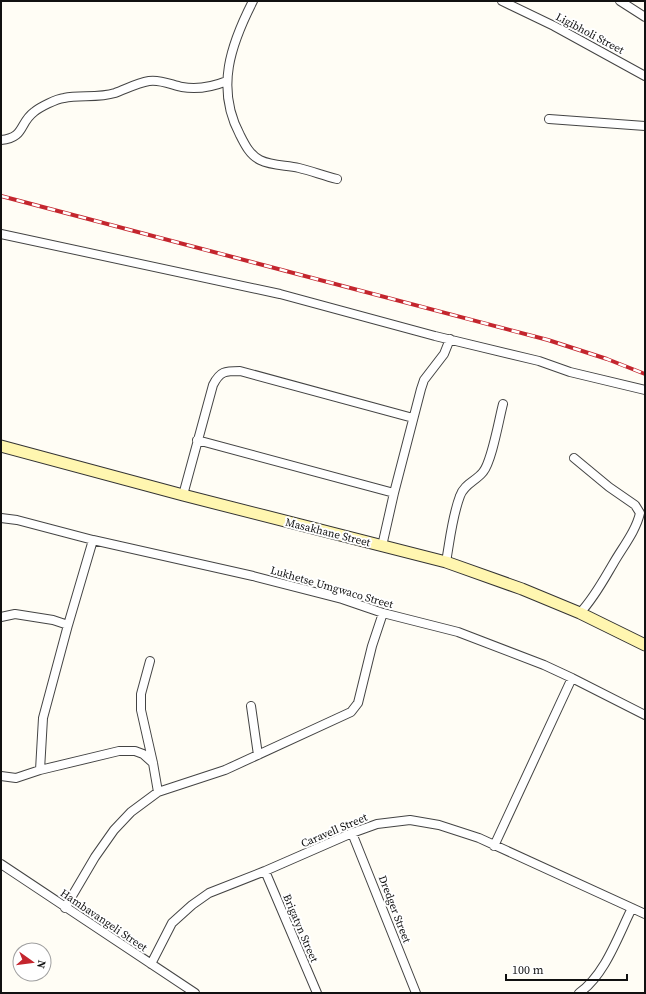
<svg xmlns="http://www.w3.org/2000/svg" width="646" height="994" font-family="'Source Serif 4',serif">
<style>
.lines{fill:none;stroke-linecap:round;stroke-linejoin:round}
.street-casing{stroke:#444;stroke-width:10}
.secondary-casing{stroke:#333;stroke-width:13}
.street{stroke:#fff;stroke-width:8}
.secondary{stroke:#fff6b0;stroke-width:11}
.rail-casing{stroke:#c4262e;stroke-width:4}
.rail{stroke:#fff;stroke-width:2.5;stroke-dasharray:8;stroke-linecap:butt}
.labels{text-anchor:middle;stroke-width:4;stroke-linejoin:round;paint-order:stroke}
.street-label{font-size:11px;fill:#111;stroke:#fff}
</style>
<rect width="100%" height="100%" fill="#fffdf5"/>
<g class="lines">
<g class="street-casing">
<path id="street" d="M253,1C231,44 215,88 240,135C245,145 250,155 260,160C272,166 286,165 299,168C312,171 324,176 337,179
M502,1L554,26L645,76
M620,1L645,17
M549,119L645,126
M1,140C25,138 19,123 34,112C40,107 56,99 64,98C80,95 99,98 115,93C126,89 137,83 149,81C160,79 172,85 182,87C198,90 212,87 227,81
M1,234L280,294L435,336L539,361L570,372L645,390
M197,440L394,493
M574,458L609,487L635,505L640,513C636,531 622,548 613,564C603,581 594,598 580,613
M183,495L213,385C220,371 225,371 240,371L413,418
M1,518L17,520L93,540L253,576L342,599L383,613L458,632L544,665L572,678L645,715
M382,546L394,493L421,389L424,380L444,354L450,339
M446,562C450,540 452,517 460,496C464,484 476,481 483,472C492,461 499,419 503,404
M1,617L15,614L53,620L68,625
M150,661L141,694V710L153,763L158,792
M251,706L258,755
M40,770L43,718L68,625L93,540
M1,776L16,778L40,770L119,751H135L143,754L153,763
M352,833L416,993
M494,846L572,678
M1,864L195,993
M265,871L317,993
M65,908L95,857L114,830L131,812L158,792L225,770L351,712L358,703L372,646L383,613
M151,964L172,923L192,905L209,893L265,871L352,833L377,824L410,820L439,825L479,838L645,914
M579,993C605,975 618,936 632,908"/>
</g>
<g class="secondary-casing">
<path id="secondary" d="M1,446L183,495L446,562L522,589L580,613L645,645"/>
</g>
<use href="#street" class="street"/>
<use href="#secondary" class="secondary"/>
<g class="rail-casing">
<path id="rail" d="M1,196L548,340L607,359L645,374"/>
</g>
<use href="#rail" class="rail"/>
</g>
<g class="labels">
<g class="street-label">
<text transform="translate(590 33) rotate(28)" y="4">Ligibholi Street</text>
<text transform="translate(328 532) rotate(14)" y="4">Masakhane Street</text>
<text transform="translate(332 587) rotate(16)" y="4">Lukhetse Umgwaco Street</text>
<text transform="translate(334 830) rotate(-23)" y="4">Caravell Street</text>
<text transform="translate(395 909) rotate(69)" y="4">Dredger Street</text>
<text transform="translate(104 920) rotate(34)" y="4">Hambavangeli Street</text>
<text transform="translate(301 928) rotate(67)" y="4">Brigatyn Street</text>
</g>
</g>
<rect width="646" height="994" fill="none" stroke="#111111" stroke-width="4"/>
<g transform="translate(32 962) rotate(104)"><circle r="19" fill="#ffffff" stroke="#a0a0a0"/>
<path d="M0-3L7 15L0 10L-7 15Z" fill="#c4262e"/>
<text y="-6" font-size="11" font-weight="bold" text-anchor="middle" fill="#111111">N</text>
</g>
<path d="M506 974v6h121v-6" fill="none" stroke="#111111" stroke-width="2"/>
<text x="512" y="974" font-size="12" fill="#111111" stroke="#ffffff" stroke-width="3" paint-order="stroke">100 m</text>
</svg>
